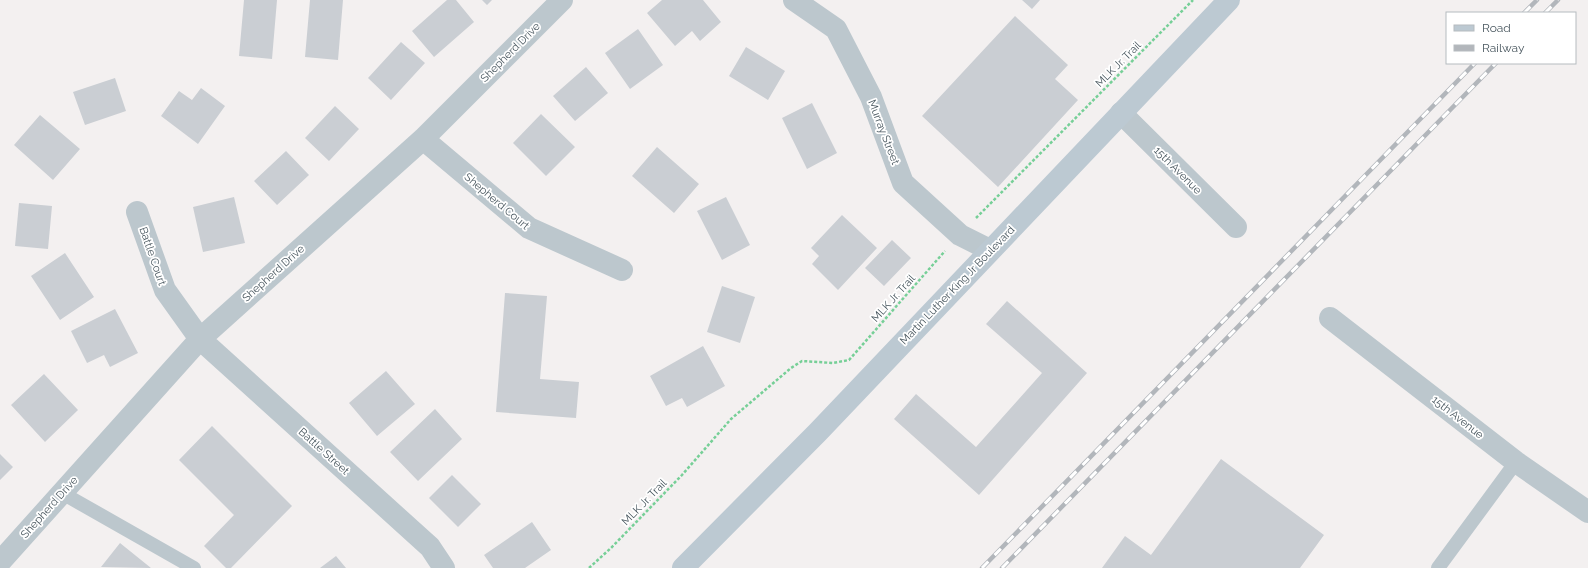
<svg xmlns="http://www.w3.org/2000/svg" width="1588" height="568" font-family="Raleway,sans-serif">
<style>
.building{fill:#caced3}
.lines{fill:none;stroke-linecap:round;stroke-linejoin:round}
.path{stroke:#76cf97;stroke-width:2.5;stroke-dasharray:3 2;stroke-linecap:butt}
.service{stroke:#bcc7cd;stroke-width:14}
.minor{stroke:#bcc7cd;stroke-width:22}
.secondary{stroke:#bcc9d2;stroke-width:22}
.rail-casing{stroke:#b2b6bb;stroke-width:4.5}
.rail{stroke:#fff;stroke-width:3;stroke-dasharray:9;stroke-linecap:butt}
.labels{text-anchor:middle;stroke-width:3.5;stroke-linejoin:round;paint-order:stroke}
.street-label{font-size:11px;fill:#48565e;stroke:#fff}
</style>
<rect width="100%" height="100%" fill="#f3f0f0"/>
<path class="building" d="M244,0H277L272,59L239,56Z
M310,0H343L338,60L305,57Z
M447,0H456L474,22L434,57L412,31Z
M482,0H492L487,5Z
M662,0H703L721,22L700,41L692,31L675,46L647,13Z
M1022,0H1040L1032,9Z
M1015,16L1068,65L1055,79L1078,100L998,187L922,116Z
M638,29L663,65L630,89L605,53Z
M401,42L425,63L391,100L368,78Z
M746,47L785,71L768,100L729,76Z
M586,67L608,93L575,121L553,96Z
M115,78L126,111L85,125L73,92Z
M201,88L225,106L198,144L161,116L179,91L192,100Z
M812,103L837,153L807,169L782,118Z
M335,106L359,129L329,161L305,138Z
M541,114L575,147L546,176L513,143Z
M40,115L80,149L53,180L14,145Z
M657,147L699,184L674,213L632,176Z
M286,151L309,175L277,205L254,181Z
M234,197L245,243L203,252L193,207Z
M726,197L750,245L722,260L697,211Z
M19,203L52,206L48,249L15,246Z
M842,215L877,248L838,290L812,264L819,256L811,248Z
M892,240L911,258L884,286L865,268Z
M65,253L94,297L60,320L31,276Z
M722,286L755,297L740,343L707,332Z
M505,293L547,296L540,379L579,382L576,418L496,412Z
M1007,301L1087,373L979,495L894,419L916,394L976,447L1042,373L986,324Z
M115,309L138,353L110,367L104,355L87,363L71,331Z
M703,346L725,386L687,407L682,398L666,406L650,376Z
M386,371L415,404L377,436L349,403Z
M44,374L78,410L45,442L11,405Z
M435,409L462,439L418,481L390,452Z
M212,426L292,506L231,568H226L204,546L234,515L179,460Z
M0,454L13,467L0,480Z
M1221,459L1324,535L1300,568H1102L1125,536L1151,555Z
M452,475L481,504L458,527L429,498Z
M532,522L551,550L525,568H493L484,555Z
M120,543L151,568L101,567Z
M336,556L346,568H320Z"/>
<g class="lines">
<path class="path" d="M976,218L1193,0
M589,568L611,548L682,475L731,419L791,368L802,361L833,363L849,360L945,251"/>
<path class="service" d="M62,493L194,568
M1438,568L1516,462"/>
<path class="minor" d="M794,0L836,29L871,97L903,183L960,235L990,250
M1121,113L1236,227
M423,139L529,228L622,270
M137,212L165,290L200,339L430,547L444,568
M1330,318L1516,462L1588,512
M0,562L200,339L423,139L562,0"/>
<path class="secondary" d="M683,568L818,432L1229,0"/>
<g class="rail-casing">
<path id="rail" d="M1524,13L1537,0
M1545,13L1558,0
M982,568L1475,63
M1002,568L1496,63"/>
</g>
<use href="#rail" class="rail"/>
</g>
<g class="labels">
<g class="street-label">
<text transform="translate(510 52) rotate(-45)" y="4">Shepherd Drive</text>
<text transform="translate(1118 64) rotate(-45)" y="4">MLK Jr. Trail</text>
<text transform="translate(884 132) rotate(69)" y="4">Murray Street</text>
<text transform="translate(1178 170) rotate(45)" y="4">15th Avenue</text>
<text transform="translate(497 201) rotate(40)" y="4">Shepherd Court</text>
<text transform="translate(153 256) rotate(71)" y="4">Battle Court</text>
<text transform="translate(273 273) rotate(-42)" y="4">Shepherd Drive</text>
<text transform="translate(957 285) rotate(-46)" y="4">Martin Luther King Jr Boulevard</text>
<text transform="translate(893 298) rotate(-48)" y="4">MLK Jr. Trail</text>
<text transform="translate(1458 417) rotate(38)" y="4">15th Avenue</text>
<text transform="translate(324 451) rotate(42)" y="4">Battle Street</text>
<text transform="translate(644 502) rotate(-46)" y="4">MLK Jr. Trail</text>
<text transform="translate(49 507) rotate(-48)" y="4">Shepherd Drive</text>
</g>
</g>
<rect x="1446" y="12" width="130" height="52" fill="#ffffff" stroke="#b6bbbf"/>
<rect x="1454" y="25" width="20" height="6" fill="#bcc9d2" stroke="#b6bbbf"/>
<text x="1482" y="32" font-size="12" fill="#48565e">Road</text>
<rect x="1454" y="45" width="20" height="6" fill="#b2b6bb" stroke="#b6bbbf"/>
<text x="1482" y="52" font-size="12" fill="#48565e">Railway</text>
</svg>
